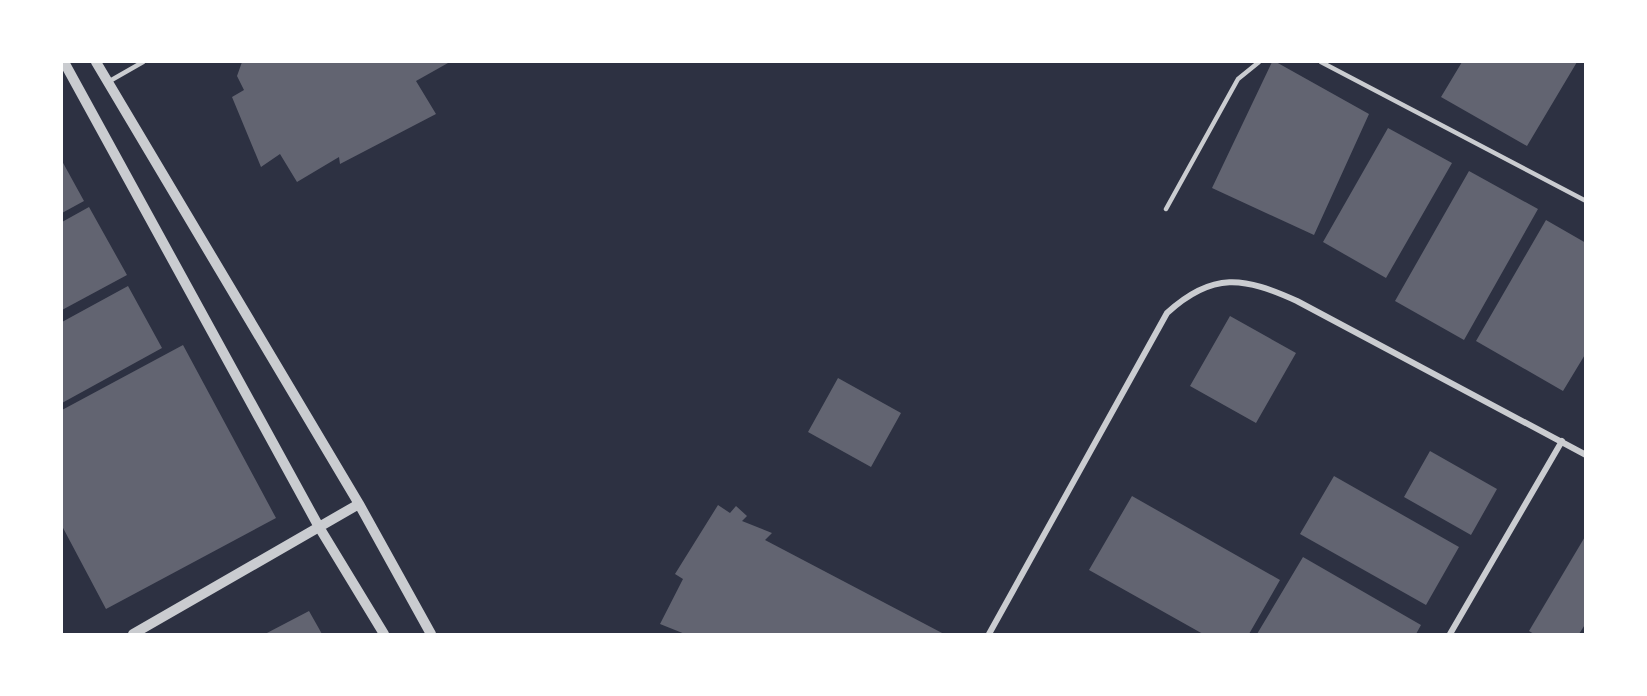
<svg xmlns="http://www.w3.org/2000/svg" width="1647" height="696" font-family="Montserrat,sans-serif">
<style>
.building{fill:#626471}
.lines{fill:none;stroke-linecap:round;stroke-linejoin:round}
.service{stroke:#caccd0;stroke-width:4.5}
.minor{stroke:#caccd0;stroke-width:6}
.tertiary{stroke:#caccd0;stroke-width:10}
</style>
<rect width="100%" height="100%" fill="#2d3142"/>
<path class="building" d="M242,62H447L448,63L416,81L436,114L340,164L339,157L297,182L280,154L261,167L232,97L244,90L237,76Z
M1272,62H1276L1369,114L1314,235L1212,188Z
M1462,62H1577L1527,146L1441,97Z
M1388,128L1452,163L1386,278L1323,242Z
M62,161L84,201L62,213Z
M1469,171L1538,209L1464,340L1395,301Z
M89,207L127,275L62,310V222Z
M1546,220L1586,243V353L1563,391L1476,341Z
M128,286L162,348L62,403V322Z
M1230,316L1296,353L1256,423L1190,386Z
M183,345L276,518L106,609L62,526V410Z
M838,378L901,413L871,467L808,432Z
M1430,451L1497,489L1471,535L1404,497Z
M1334,476L1459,547L1426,605L1300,534Z
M1132,496L1280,580L1249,634H1203L1089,570Z
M718,505L730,513L736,506L747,516L742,521L772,533L765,540L944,634H685L660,624L683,579L675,574Z
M1586,535V623L1579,634H1534L1529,631Z
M1303,557L1421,625L1416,634H1257Z
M309,611L322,634H265Z"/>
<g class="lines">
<path class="service" d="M1321,62L1586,201
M108,82L143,62
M1166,209L1238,79L1259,62"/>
<path class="minor" d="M989,634L1167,313C1213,271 1244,277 1297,301L1586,455
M1450,634L1562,441"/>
<path class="tertiary" d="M64,62L319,527L384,634
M96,62L359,504L431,634
M133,634L359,504"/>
</g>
<rect width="1647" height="696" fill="none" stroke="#ffffff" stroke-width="126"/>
</svg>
